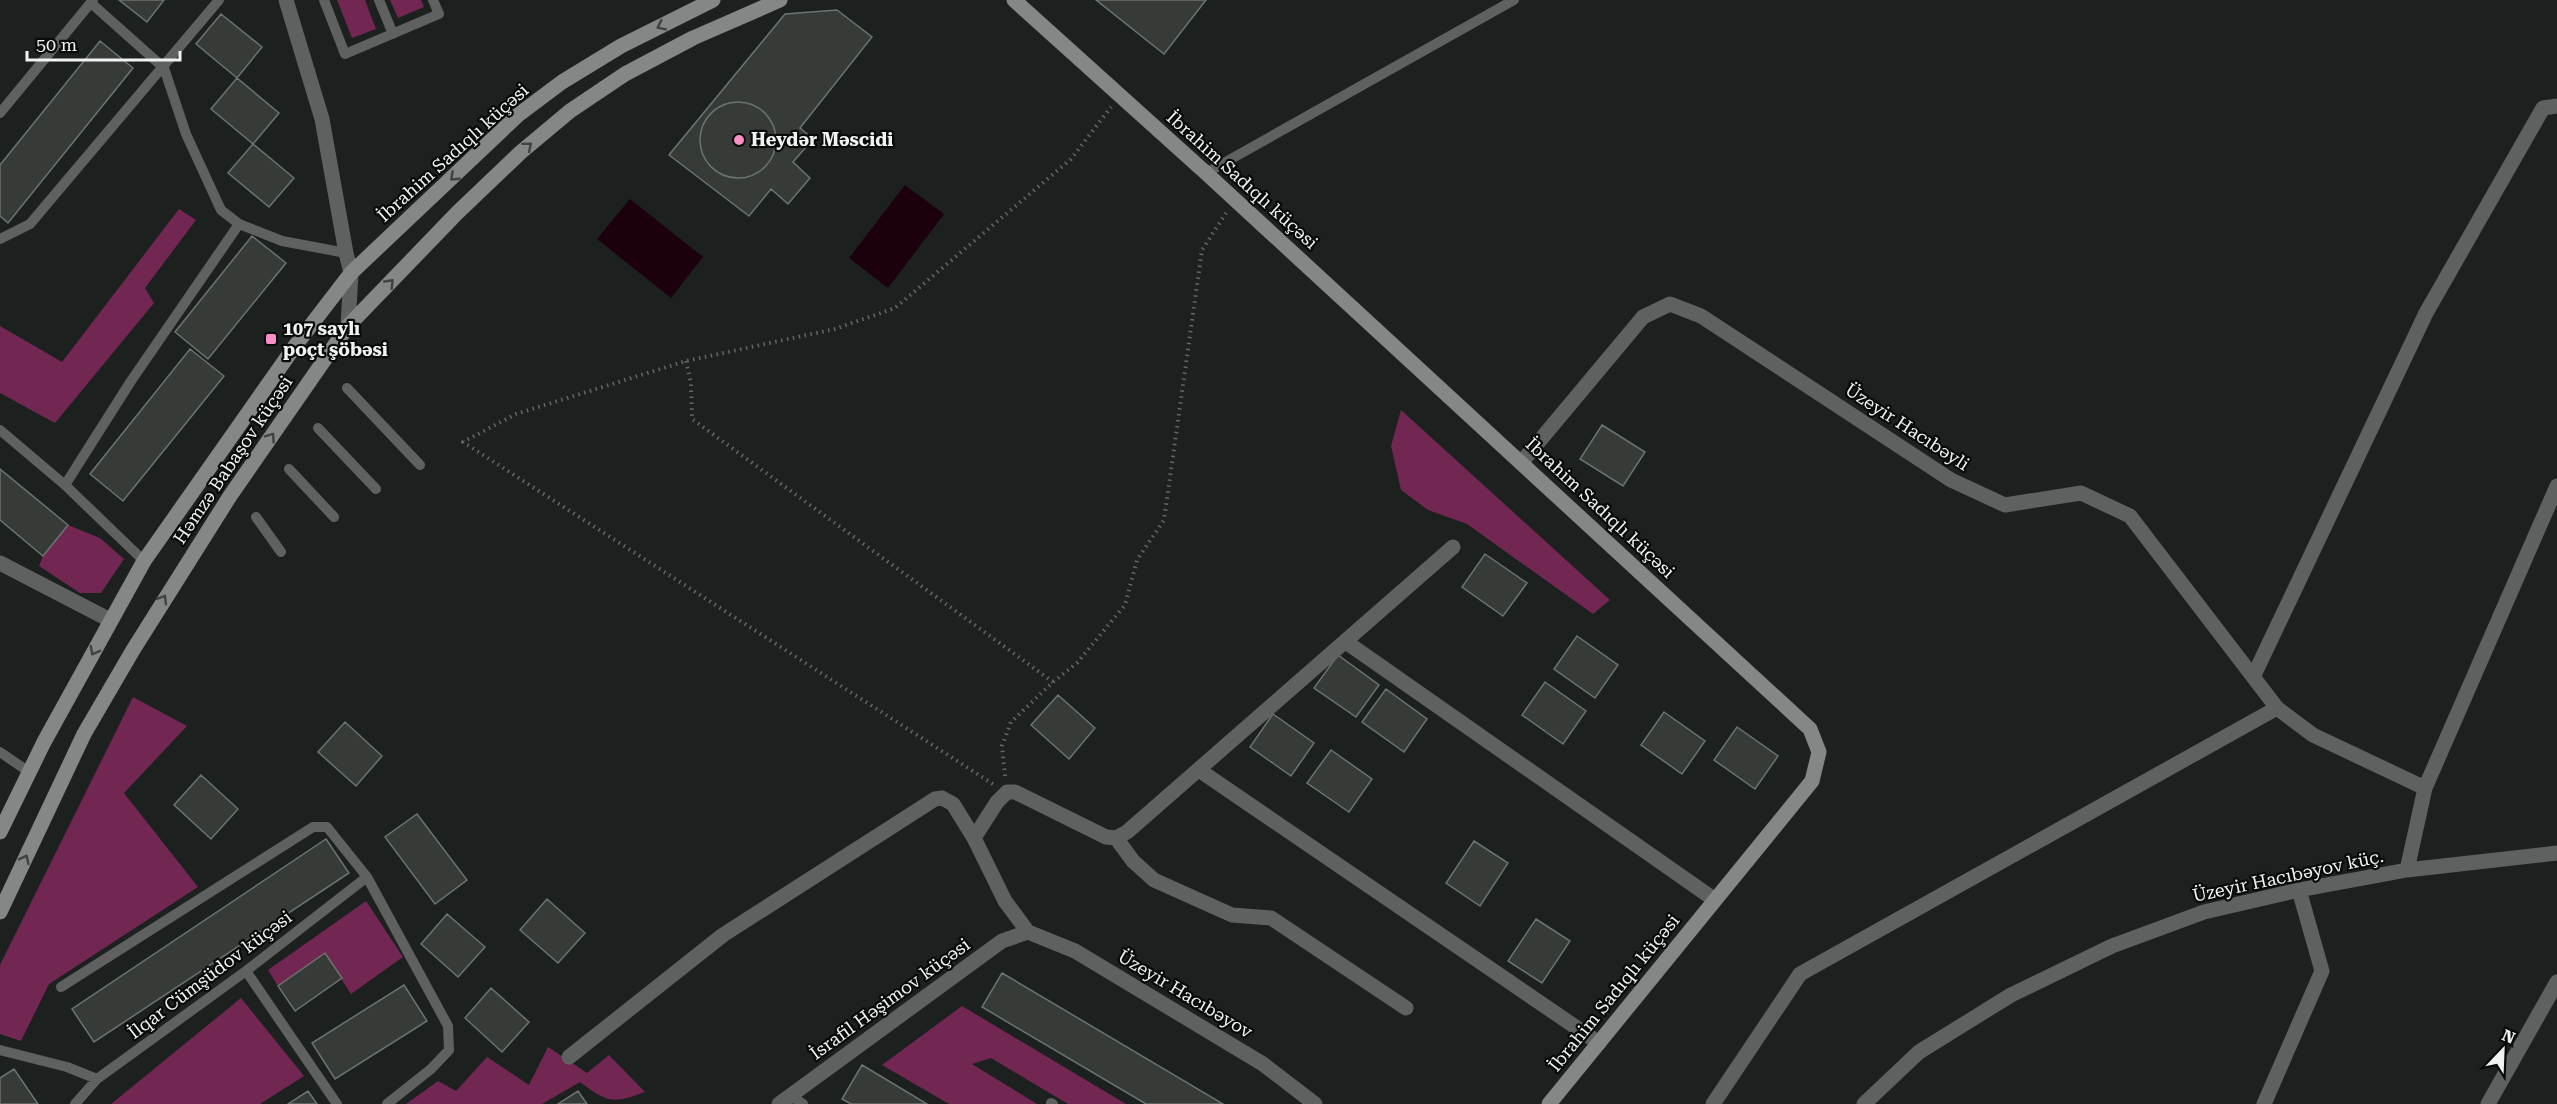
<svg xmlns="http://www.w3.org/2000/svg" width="2557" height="1104" font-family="'Roboto Serif',serif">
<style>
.green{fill:#722652}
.water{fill:#1c000e}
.building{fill:#363b38;stroke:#6d7370;stroke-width:1.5}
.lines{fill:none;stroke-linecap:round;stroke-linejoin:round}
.path{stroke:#636765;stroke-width:4;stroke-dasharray:1.5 4.5;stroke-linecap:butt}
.lane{stroke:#5f6160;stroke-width:10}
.street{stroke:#5f6160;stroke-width:15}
.secondary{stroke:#838785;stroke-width:15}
.oneway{stroke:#3f4240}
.poi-dot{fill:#fa8fc7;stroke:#080a08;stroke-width:2}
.labels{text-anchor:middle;stroke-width:4.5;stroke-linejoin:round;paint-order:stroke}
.poi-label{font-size:18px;font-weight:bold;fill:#f0f3f2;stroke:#080a08;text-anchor:start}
.street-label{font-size:18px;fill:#f0f3f2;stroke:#080a08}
</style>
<rect width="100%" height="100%" fill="#1c201e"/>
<path class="green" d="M337,0H365L376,29L352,38Z
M390,0H421L424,7L398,18Z
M179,209L196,220L145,288L154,303L55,423L0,393V326L62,362Z
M1401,410L1610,600L1593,614L1467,524L1428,510L1401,490L1391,446Z
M68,525L100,538L124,559L101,593H80L39,566L43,556Z
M133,697L187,726L124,793L198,887L49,984L21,1041L0,1034V965Z
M366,901L403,957L351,994L325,954L278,986L268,970Z
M241,998L304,1076L260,1104H111Z
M962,1006L1126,1104H1068L991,1058L972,1064L1037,1104H949L882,1065Z
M548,1047L587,1073L609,1055L645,1092C613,1104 608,1103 580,1082L542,1104H406L438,1081L456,1091L487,1057L529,1085Z"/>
<path class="water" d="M905,185L944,214L888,288L849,258Z
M630,199L703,257L671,298L597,239Z"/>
<path class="building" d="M119,0H164L147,22Z
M1096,0H1206L1164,54Z
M837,10L872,37L800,128L813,139L793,162L810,178L788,204L771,189L749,216L669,155L785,14Z
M221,14L262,47L237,78L196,44Z
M100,41L133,68L8,223L0,216V165Z
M237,78L279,113L253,144L211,109Z
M700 140a38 38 0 1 1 76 0a38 38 0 1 1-76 0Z
M253,144L294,178L269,207L228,173Z
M252,236L286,263L208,359L175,332Z
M190,349L224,376L123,501L90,474Z
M1602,425L1645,452L1623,486L1580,459Z
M0,469L68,525L43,556L0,520Z
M1485,554L1527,583L1503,616L1462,587Z
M1577,636L1618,665L1595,698L1554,669Z
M1338,655L1379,685L1356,717L1314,688Z
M1545,682L1586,711L1563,744L1522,715Z
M1386,689L1427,719L1404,752L1362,722Z
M1058,695L1095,728L1069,759L1031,725Z
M1664,712L1705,741L1682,774L1641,745Z
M1273,714L1314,743L1291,776L1250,747Z
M345,722L382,756L356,786L318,752Z
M1737,727L1778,756L1755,789L1714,760Z
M1331,750L1372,779L1349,812L1307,783Z
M201,775L238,809L211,839L174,805Z
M417,814L467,880L435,904L385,837Z
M326,839L349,873L94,1042L72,1009Z
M1474,841L1508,863L1480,906L1446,883Z
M547,899L585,933L558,963L520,930Z
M447,914L485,947L458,977L421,944Z
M1536,919L1570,941L1542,983L1508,961Z
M325,953L342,978L295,1011L278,986Z
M1002,973L1223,1104H1146L982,1007Z
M404,985L427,1021L335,1079L312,1043Z
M491,988L529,1022L502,1052L465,1018Z
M862,1065L927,1104H851L842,1099Z
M14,1069L38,1104H0V1078Z
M308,1091L317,1104H288Z
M578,1091L587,1104H558Z"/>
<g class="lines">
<path class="path" d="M686,361L691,383L692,419L1053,682
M1005,776L1002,746L1011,722L1053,682L1077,663L1125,605L1137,560L1164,520L1202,250L1226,213
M993,784L463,442L516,414L686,361L835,329L895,308L1071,159L1111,107"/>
<path class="lane" d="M324,0L345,54L439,14L433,0
M379,0L393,34
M91,3L164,68L186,134L221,210L239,224L282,241L346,253
M0,113L93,0
M1206,173L1514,0
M0,239L30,224L219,0
M347,388L420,465
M318,428L376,489
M0,430L65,485L144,561
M289,469L334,517
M65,485L131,381L239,224
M256,517L281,552
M0,752L29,772
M246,971L337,1104
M61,987L313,827H327L367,877L448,1026L449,1050L431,1069L387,1104
M0,1050L67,1067L97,1079
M791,1096L803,1104
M1051,1103L1053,1104
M75,1104L97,1079L246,971L367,877"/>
<path class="street" d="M286,0L322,119L346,253L351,273L348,326
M1521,463L1643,317L1670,304L1701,316L1951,480L2005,505L2081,493L2130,516L2277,708L2313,735L2425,788
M0,563L110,620
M1346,642L1715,900
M2254,675L2426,313L2543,108L2557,106
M1199,770L1599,1043
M974,838L997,802L1007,792H1015L1106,837L1116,838L1127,832L1453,547
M1116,838L1133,861L1154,880L1232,915L1271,918L1406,1008
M2407,870L2425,788L2557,486
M1028,932L1075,951L1263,1064L1315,1104
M569,1057L723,935L935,799L942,798L953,804L974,838L1005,901L1028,932
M779,1104L1002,941L1028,932
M1713,1104L1800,974L2277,708
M1864,1104L1919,1052L2011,995L2112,946L2204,912L2299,890L2407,870L2557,853
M2264,1104L2322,971L2299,890
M2488,1104L2557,982"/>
<path class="secondary" d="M1014,0L1206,173L1810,729L1819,752L1812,781L1549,1104
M0,832L44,742L144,561L295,346L351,273L518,115L562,82L621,46L713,0
M0,912L84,734L133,650L230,496L348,326L457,213L521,152L570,111L625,74L693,38L780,0"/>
</g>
<defs><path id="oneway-chevron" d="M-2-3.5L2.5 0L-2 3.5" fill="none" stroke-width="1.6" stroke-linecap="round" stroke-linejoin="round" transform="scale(1.5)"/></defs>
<g class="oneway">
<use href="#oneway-chevron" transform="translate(661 26) rotate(154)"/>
<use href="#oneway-chevron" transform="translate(528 146) rotate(-40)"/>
<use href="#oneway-chevron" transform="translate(454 177) rotate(137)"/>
<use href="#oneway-chevron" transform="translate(390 283) rotate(-46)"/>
<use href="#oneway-chevron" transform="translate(271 437) rotate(-55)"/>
<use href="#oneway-chevron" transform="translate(163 599) rotate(-59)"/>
<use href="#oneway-chevron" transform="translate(94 651) rotate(118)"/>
<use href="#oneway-chevron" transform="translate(25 859) rotate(-64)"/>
</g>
<g class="poi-dot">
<circle cx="739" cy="140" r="6"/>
<rect x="265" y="333" width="12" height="12" rx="3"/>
</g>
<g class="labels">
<g class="poi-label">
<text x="751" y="146">Heydər Məscidi</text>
<text x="283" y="335">107 saylı<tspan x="283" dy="21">poçt şöbəsi</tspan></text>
</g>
<g class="street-label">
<text transform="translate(453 153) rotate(-42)" y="6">İbrahim Sadıqlı küçəsi</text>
<text transform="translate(1242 180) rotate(42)" y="6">İbrahim Sadıqlı küçəsi</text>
<text transform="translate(1907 427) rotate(33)" y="6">Üzeyir Hacıbəyli</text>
<text transform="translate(233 460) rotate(-56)" y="6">Həmzə Babaşov küçəsi</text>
<text transform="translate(1600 508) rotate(43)" y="6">İbrahim Sadıqlı küçəsi</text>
<text transform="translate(2288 876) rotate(-12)" y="6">Üzeyir Hacıbəyov küç.</text>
<text transform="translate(210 975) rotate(-37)" y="6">İlqar Cümşüdov küçəsi</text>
<text transform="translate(1614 993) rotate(-51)" y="6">İbrahim Sadıqlı küçəsi</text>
<text transform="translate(1185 994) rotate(31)" y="6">Üzeyir Hacıbəyov</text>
<text transform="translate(890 999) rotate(-36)" y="6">İsrafil Həşimov küçəsi</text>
</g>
</g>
<g transform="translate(2503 1050) rotate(23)" stroke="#080a08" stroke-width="4.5" paint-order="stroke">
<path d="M0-4.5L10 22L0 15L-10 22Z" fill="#f0f3f2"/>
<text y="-9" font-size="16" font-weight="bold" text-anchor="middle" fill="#f0f3f2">N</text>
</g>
<path d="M27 51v9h153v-9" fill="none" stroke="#f0f3f2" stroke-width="3"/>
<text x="36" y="51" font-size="18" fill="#f0f3f2" stroke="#080a08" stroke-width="4.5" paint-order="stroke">50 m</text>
</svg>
